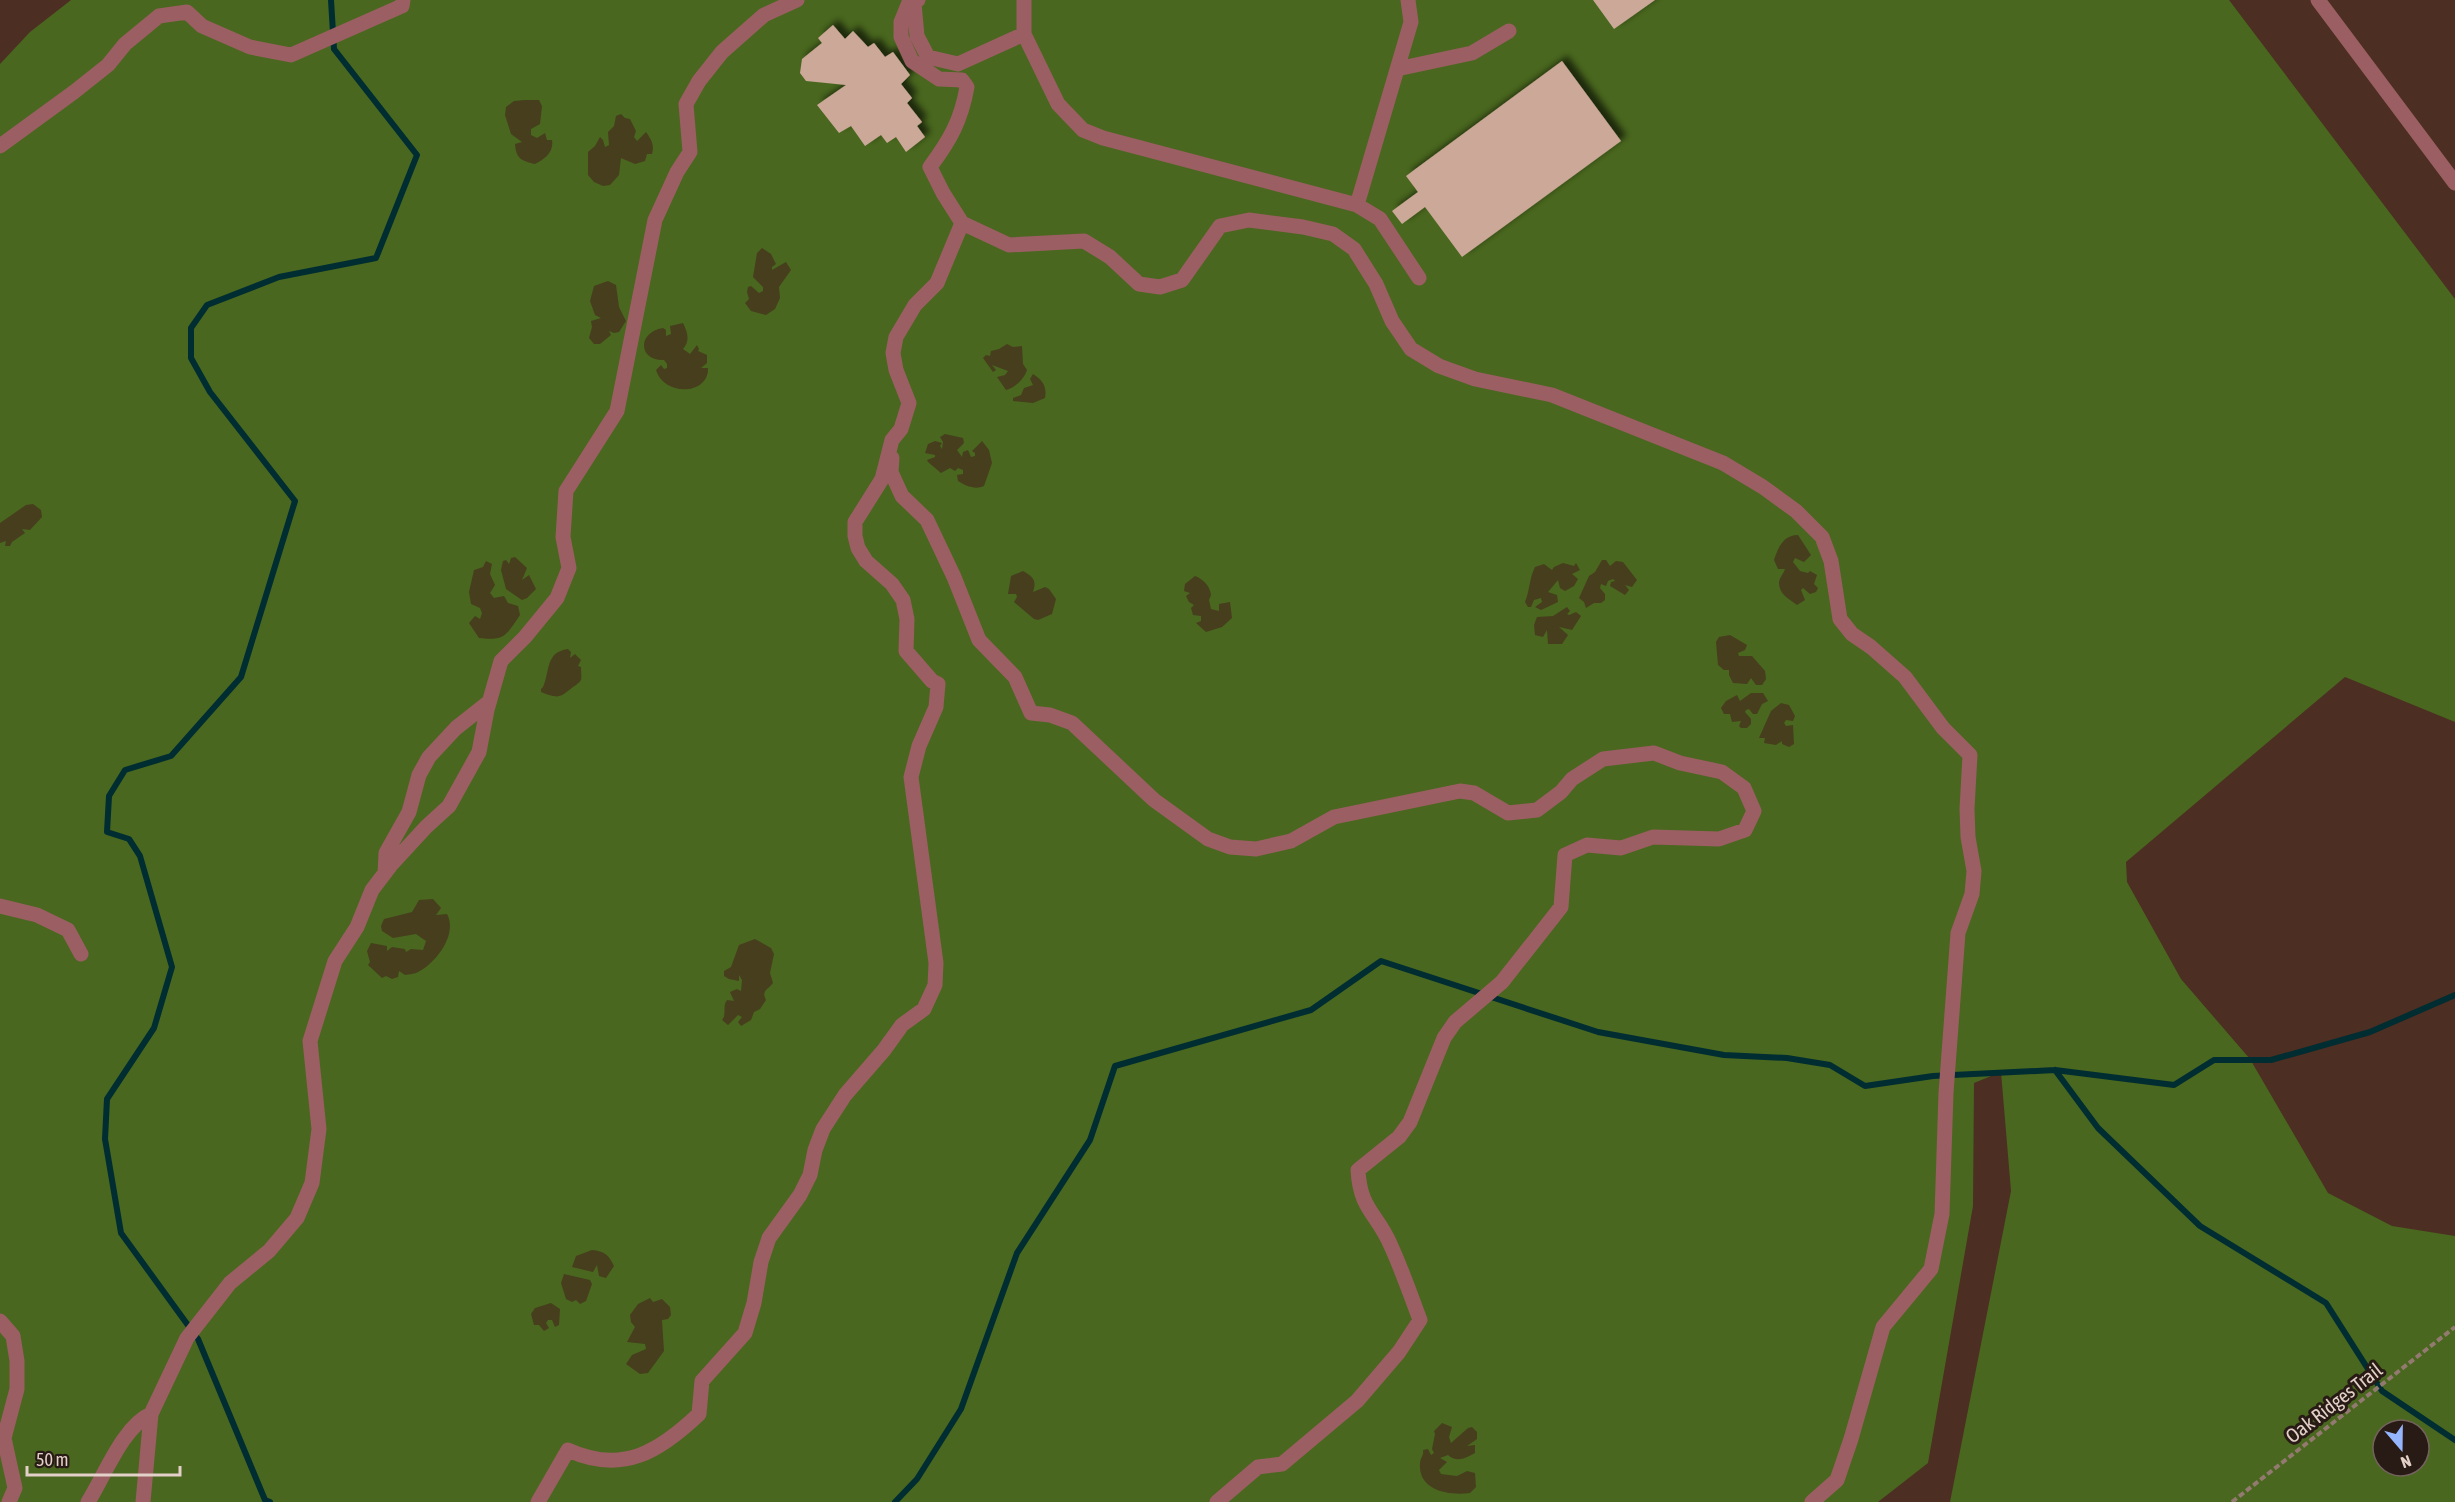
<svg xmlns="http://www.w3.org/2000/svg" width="2455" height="1502" font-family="'Asap Condensed',sans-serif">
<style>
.green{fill:#49671e;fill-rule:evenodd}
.sand{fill:#473e1e}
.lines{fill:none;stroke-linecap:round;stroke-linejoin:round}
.stream{stroke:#002d31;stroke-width:6}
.building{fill:#cca899;filter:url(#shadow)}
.path{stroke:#937a70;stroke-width:4;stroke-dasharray:6 3;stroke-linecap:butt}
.minor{stroke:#9b5e62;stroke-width:15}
.labels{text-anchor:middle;stroke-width:6;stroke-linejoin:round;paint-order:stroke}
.street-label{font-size:20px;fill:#e3d0c8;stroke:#281a15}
</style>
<defs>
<filter id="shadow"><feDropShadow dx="5.5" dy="-5.5" stdDeviation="3" flood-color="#0009"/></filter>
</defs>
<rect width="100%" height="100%" fill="#4c2e22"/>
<path class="green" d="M71,0H2229L2455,299V722L2345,677L2126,862L2127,882L2181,979L2250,1059L2328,1193L2392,1226L2455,1236V1502H1950L2011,1191L2001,1072L1974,1083L1973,1206L1928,1463L1878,1502H0V64L30,32ZM2383,1430H2419V1466H2383Z"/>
<path class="sand" d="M525,100H539L542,106L540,124L531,129V135L537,138L545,133L547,140H552C554,152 545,159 535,164C521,161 516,158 515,144L522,142L511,134L505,115L506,107L514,101Z
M621,114L625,118L630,119L636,131L634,137L637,141L646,132C650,138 655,144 652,154H647L645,161L635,164L621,158L619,175L610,185L603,186L594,182L588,175V152L595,146L600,137L603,140L605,147L609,145L608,132L614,126L616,116Z
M762,248L771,254L776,264L772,267V270L786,262L791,270L779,287L780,298L775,309L766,315L751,311L745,303L749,299L747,292L748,287L751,286L759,293L763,291V287L753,277L757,253Z
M608,281L616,285L619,307L626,321L619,332L614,333L609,331L611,335L600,344H594L589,338L592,327L591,321L601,318L595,315L590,301L594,286Z
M683,323C688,333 690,341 683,349L690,354L697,345L699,349L698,351L707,355V363L701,368H708C709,395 664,397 656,370L661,365L664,369L667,368V364L664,360C638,361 637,332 663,328L666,330V336L671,334L670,326Z
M1007,344L1013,347L1022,346L1023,364L1027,370C1024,379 1015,388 1006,390L997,377L1005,375L1008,371L992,365L996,370L993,372L983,358L986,355L990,356L991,351L999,349Z
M1033,374C1043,380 1047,387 1045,398L1033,403L1013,401V398L1021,395L1024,388L1033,385L1030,379Z
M945,434L963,438L964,443L957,450L962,457L963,452L968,450L971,457L975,456V453L972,451L982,441L989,450L992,463L984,486C975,490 966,486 958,481L957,475L963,474V470L958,468L955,471L950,468L941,473L928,462L927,460L935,457V455L925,453L928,444L935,441L942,443L940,446L942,449L943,442L940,437Z
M33,504L41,510L42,517L30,530L22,529L25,533L12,542L10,546H5L6,541L0,543V523L26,505Z
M1798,535L1811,555L1804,562L1795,558L1793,562L1800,571L1808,573L1810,571L1817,575L1814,584L1818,588L1816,592L1810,594L1803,588L1801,590L1805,600L1797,605C1789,599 1779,594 1779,583C1779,578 1784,573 1785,569H1778L1774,560C1778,548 1783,535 1798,535Z
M515,557L527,568L522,580L529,575L536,589L527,598L522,600L506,589L501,570L503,561L506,560L509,564L511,558Z
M1602,560H1606L1610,566L1616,561L1623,562L1637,580L1632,587L1625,585L1629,590L1625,595L1610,586L1611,582L1615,581L1613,579L1608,581L1606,586L1601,584L1600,588L1605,594V600L1601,603H1594L1586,608L1584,602L1579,598L1589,576L1595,572Z
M486,561L492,564L490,574L495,585L490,593L494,598L504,596L508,603L518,606L520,615C506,636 504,641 479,638L469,623L475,616L480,619L482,613L480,608L471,604L469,592L474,570L483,567Z
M1563,563L1574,566L1576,563L1580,570L1572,574L1578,579L1574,586L1565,591L1560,588L1558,580L1548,592L1557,595L1558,602L1541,610L1535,607L1542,602L1541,598L1534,600L1531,607H1528L1525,602C1530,590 1529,579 1535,567L1544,564L1552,570L1554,567Z
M1023,571C1033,577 1037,580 1033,592L1045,587L1049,589L1056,599L1052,614L1038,620L1034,619L1014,602L1017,597L1016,594H1008L1011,576Z
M1195,576C1203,579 1210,586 1211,595L1209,600L1211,609L1219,611V604L1230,602L1232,618L1222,627L1206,632L1196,623L1201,621V616L1193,615L1191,608L1194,605L1189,602L1186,596L1190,593L1184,591L1185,584Z
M1567,607L1570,611L1567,614L1569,615L1576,612L1581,616L1572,630L1559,627L1568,635L1562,644H1548L1547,630L1543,637L1535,635L1534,625L1537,617L1553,616Z
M1730,635L1747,645L1745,650L1738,653L1739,656H1752L1765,671L1766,679L1762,685H1756L1751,678L1747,684L1733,683L1729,675V670H1724L1718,665L1716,642L1719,637Z
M568,649L571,652L570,658L575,654L581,660L578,666L581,667C581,680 584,680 573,687C559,698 559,699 541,692V689L543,687C550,672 545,652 568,649Z
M1751,693H1763L1768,701L1762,704L1757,714H1753L1749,709L1746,710L1745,712L1751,719V724L1747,728H1741L1739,726L1741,721L1732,722L1730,714H1724L1721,708L1726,701L1737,695L1740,701Z
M1781,703L1789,705L1795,716L1793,721L1786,720L1784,723L1786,726L1793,725L1794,744L1789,747L1782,744V741L1776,745L1764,743L1765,738H1759L1771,711Z
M433,899L441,908L436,915L447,914C458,934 436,963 418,972C415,974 409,974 405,975L399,971L398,977L392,979L386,976L382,978L368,965L370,962L367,951L371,943L387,946V951L392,947L405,949L406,952L411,949L423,950L426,941L416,934L393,938L382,931L381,926L384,919L412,912L419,900Z
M755,939L771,948L774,954L770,973L773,983C768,990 761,990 766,1000L760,1009L754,1012L751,1020L741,1026L738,1022L742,1017L738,1015L728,1025L722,1020C727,1015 722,1006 727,1000L734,1001L730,992L737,989L741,991L742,980L739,975V981L729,979L724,976V971L731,967L739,945Z
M592,1250C604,1251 609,1255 614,1266L606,1278L599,1276L597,1265L593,1272L572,1267L576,1256Z
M564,1274L590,1280L592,1284L586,1301L580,1304L576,1300L572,1302L566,1299L561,1283Z
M650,1298L653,1302L662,1299L670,1307L671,1315L668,1319L662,1320L664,1351L648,1373L640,1374L626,1364L632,1355L646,1349L645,1344L627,1342L635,1327L631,1322L630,1315L638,1304Z
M551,1303L560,1309L559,1325L555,1327L552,1320H548L546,1323L549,1328L544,1331L539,1325H534L531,1314L535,1308Z
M1442,1423L1452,1427L1449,1437L1451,1443L1468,1428L1472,1427L1477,1432V1439L1467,1446L1475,1445V1453C1466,1458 1457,1463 1448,1455L1440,1458L1447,1462L1439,1470L1441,1474L1457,1476L1467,1471L1475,1473L1476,1487L1470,1493C1450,1496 1418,1491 1420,1464C1420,1457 1424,1457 1423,1450L1428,1449L1431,1455L1434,1453L1432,1449L1435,1434L1434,1431Z"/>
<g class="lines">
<path class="stream" d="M2055,1070L2098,1128L2200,1226L2326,1303L2382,1391L2455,1440
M270,1502L265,1500L198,1339L121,1233L105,1139L107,1099L154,1028L172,967L140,856L129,839L107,832L109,796L125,770L171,756L241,677L295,501L210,392L191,358V328L207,305L279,277L376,258L417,155L334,49L331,0
M895,1502L917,1479L961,1409L1017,1253L1090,1140L1115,1066L1311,1010L1381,961L1598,1032L1724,1055L1787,1058L1830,1065L1865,1086L1933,1076L2055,1070L2174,1085L2214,1060H2271L2370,1032L2455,995"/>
</g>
<path class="building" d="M1593,0H1655L1614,29Z
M833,25L845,39L853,31L868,47L874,43L885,57L893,52L910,75L901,84L912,98L907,103L922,122L917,126L925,137L906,152L896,137L887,143L881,135L865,146L851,126L839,133L817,105L846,85L806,81L800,73L802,59L822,43L818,38Z
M1562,61L1621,141L1462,257L1425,207L1402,224L1392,211L1418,192L1406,176Z"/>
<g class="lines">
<path class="path" d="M2232,1502L2455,1327"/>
<path class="minor" d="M910,0L901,22V37L912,61L939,79L962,80L967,87C961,121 950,140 930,167L943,193L962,223
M918,0L914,3L917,36L928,57L958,64L1024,34
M1024,0V34L1058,104L1083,130L1103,138L1357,205L1380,219L1419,278
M2318,0L2455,183
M1397,69L1472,53L1509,31
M0,146L74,92L108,65L125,44L159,16L187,12L202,26L250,47L291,55L402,6L403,0
M1357,205L1411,22L1408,0
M892,458L891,472L902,496L927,520L954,577L979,640L1015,677L1031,713L1050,715L1072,723L1154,800L1208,839L1230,847L1256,849L1291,841L1334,817L1460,791L1474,793L1508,813L1537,810L1561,792L1572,779L1603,759L1654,753L1680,763L1722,772L1744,788L1754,811L1745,830L1719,839L1653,837L1621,848L1587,845L1565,855L1561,907L1502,982L1455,1022L1444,1038L1410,1122L1399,1137L1358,1170C1360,1210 1377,1213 1391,1246C1402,1270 1411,1296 1420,1320L1399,1352L1357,1401L1282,1464L1258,1467L1217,1502
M385,873L386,853L409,812L419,775L429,757L456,728L489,702
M0,906L37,915L68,930L81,954
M0,1321L13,1336L17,1361V1389L4,1438L15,1488L9,1502
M88,1502C104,1477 123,1426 151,1414
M143,1502L151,1414L187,1338L230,1283L269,1251L297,1218L312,1183L319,1129L310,1041L335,961L357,927L372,890L391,865L426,827L449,806L479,752L487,710L501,661L525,637L557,598L569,568L563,537L566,491L617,411L655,220L677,172L690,152L686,104L699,81L722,52L764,15L797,0
M538,1502L568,1450C623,1475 660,1451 699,1414L702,1381L745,1333L754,1303L761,1262L769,1238L800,1195L810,1175L815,1150L823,1129L845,1095L884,1050L902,1025L924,1009L935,985L936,963L911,777L919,746L936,707L938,684L932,681L906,651L907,619L903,600L892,584L866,561L858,548L855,536V522L882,479L892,440L901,429L909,403L896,370L893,353L896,337L915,305L937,283L962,223L1009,245L1084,241L1110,257L1139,284L1160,287L1182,280L1220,226L1249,220L1303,227L1333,234L1354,249L1376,284L1392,321L1411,349L1439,366L1475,379L1552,395L1723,463L1763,487L1796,511L1822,537L1831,561L1840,619L1852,634L1871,647L1905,677L1943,728L1970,755L1967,809L1968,837L1974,871L1972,894L1958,933L1946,1093L1942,1214L1931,1269L1883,1327L1851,1439L1837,1480L1812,1502"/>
</g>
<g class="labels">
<g class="street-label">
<text transform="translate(2334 1403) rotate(-38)" y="7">Oak Ridges Trail</text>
</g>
</g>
<g transform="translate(2401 1448) rotate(160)"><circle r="28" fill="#281a15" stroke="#73635d" stroke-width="1.5"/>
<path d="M0-4.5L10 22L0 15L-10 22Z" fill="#95b6fd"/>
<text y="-9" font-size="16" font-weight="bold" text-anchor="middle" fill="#e3d0c8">N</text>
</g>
<path d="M27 1466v9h153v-9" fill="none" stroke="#e3d0c8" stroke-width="3"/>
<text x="36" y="1466" font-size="18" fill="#e3d0c8" stroke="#281a15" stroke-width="4.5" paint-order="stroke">50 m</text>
</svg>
